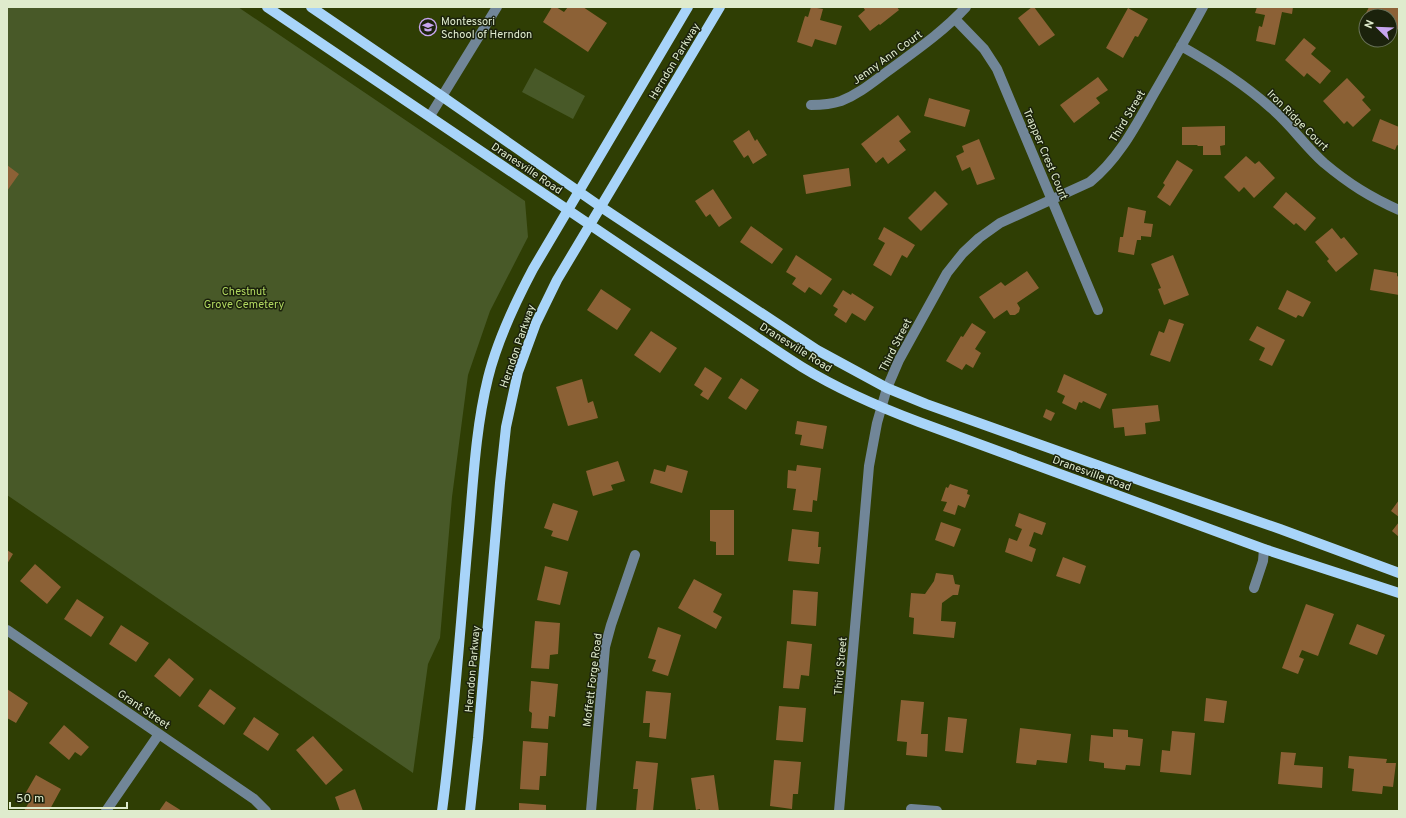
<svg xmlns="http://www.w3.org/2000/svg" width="1406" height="818" font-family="Overpass,sans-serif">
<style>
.green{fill:#485928}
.building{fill:#8c6136}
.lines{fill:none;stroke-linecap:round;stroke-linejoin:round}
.minor{stroke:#718698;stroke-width:10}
.major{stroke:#a8d4f9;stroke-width:10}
.labels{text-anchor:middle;stroke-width:3;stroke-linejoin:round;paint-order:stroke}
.poi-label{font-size:11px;fill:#dfebcd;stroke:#1b220c;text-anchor:start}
.street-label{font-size:11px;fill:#dfebcd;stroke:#1b220c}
.park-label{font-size:11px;fill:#b1d860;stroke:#1b220c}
</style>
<rect width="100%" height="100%" fill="#2f3e04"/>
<path class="green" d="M7,7H238L525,201L528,237L490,311L468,375L452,497L440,638L428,664L413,773L7,495Z
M535,68L585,96L573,119L522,92Z"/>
<path class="building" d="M552,7H556L564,12L568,7H583L607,23L588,52L543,22Z
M811,7L823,9L820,20L842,26L836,45L815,39L812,47L797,42L805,16L808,17Z
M863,7H897L899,10L880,25L879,24L870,31L858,16L865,10Z
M1032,7H1034L1055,35L1039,46L1018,18Z
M1257,7H1293L1292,14L1282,12L1275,45L1256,41L1259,26L1262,27L1265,15L1255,13Z
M1369,7H1399V30L1390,26V16H1371L1366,13Z
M1128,8L1148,19L1138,37L1135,36L1123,58L1106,48Z
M1304,38L1316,48L1311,54L1331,71L1320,84L1307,73L1304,77L1285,60Z
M1098,77L1108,90L1096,98L1100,103L1074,123L1060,105Z
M1347,78L1365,97L1362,100L1371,110L1353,127L1347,121L1344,124L1323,101Z
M929,98L970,110L965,127L924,116Z
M898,115L911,132L899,141L906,150L888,164L883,157L876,163L861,144Z
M1380,119L1399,127V146L1397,145L1395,150L1372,141Z
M1225,126V145L1220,146L1221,155H1203V146H1197L1198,145H1182V127Z
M749,130L755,141L757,139L767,155L753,164L748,155L744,158L733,141Z
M979,139L995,179L977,185L970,167L962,171L956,156L964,152L962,146Z
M1246,156L1255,164L1259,161L1275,178L1254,198L1244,187L1239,192L1224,177Z
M1177,160L1193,170L1170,206L1157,197L1165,185L1163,183Z
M7,165L19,174L7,191Z
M849,168L851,186L806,194L803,175Z
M713,189L732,218L719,227L710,214L706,217L695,201Z
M935,191L948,204L921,231L908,218Z
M1286,192L1316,218L1305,231L1296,223L1294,225L1273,207Z
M1128,207L1146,211L1144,223L1153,224L1151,237L1141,236V240H1137L1134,255L1118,252L1120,237H1123Z
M751,226L783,249L772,264L740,242Z
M884,227L915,245L907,258L902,255L891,276L873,265L885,243L878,239Z
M1332,228L1341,239L1344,237L1358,254L1336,272L1327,261L1329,259L1315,242Z
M796,255L832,279L821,295L809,287L805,293L792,284L796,278L786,272Z
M1173,255L1189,295L1164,305L1158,289L1161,288L1151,264Z
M1374,269L1397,273V276L1399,277V295L1370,290Z
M1027,271L1039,288L1017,303L1020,308L1019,312L1015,315H1010L1007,310L994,319L979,297L1001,282L1005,286Z
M601,289L631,309L617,330L587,310Z
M843,290L851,295L852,293L874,307L865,321L852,313L846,323L834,315L838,309L833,306Z
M1287,290L1311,302L1303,317L1298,315L1296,318L1278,309Z
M1169,319L1184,324L1170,362L1150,355L1159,331L1164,333Z
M972,323L986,332L975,349L981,353L973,368L966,364L962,370L946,361L961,336L963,337Z
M1257,326L1285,340L1272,366L1259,360L1265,348L1249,340Z
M651,331L677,348L660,373L634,355Z
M705,367L722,378L708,400L700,395L703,391L694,385Z
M1064,374L1107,394L1100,409L1083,401L1082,403L1079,402L1076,410L1062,403L1065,396L1057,392Z
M741,378L759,390L746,410L728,398Z
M582,379L588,403L593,401L598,418L568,426L556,387Z
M1158,405L1160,421L1145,423L1146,434L1125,436L1124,427L1114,428L1112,409Z
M1046,409L1055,413L1051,421L1043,417Z
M797,421L827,426L823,449L800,445L802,435L795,434Z
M618,461L625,481L611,485L613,490L593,496L586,471Z
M667,465L688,471L682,493L650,483L654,469L665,472Z
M797,465L821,468L817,501L813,500L812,512L793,510L796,489L787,488L788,470L796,471Z
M950,484L968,490L967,494L970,495L965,508L958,505L955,515L943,511L947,502L941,501L946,487L948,488Z
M1399,500V517L1391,511Z
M553,503L578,511L568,541L551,536L553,531L544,528Z
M710,510H734V555H716V542L710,541Z
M1019,513L1046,523L1042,535L1034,532L1029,546L1036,549L1032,562L1005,552L1009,538L1017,541L1022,529L1015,526Z
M941,522L961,529L954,547L935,540Z
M1399,522V537L1392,531Z
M792,529L819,532L818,547H821L819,564L788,561Z
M7,550L13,554L7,564Z
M1063,557L1086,566L1080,584L1056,576Z
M35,564L61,587L47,604L20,581Z
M545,566L568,572L560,605L537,600Z
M936,573L953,575L955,584L960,585L958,595H953L942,603L941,621L956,622L954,638L913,634L914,618L909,617L911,593L925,594L934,581Z
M694,579L722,594L713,612L722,617L716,629L678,608Z
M793,590L818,592L816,626L791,624Z
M77,599L104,617L91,637L64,619Z
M1306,604L1334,614L1318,656L1302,650L1299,657L1304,659L1298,674L1282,668Z
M535,621L560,623L558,654L550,655L549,669L531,668Z
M1357,624L1385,635L1377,655L1349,644Z
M121,625L149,643L136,662L109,644Z
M658,627L681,635L668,676L652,671L656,660L648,658Z
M787,641L812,644L809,676L801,675L799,689L783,688Z
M169,658L194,679L180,697L154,676Z
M531,681L558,684L555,717L549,716L548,729L531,728L532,713L529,711Z
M7,689L28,703L16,723L7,718Z
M210,689L236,708L224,725L198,706Z
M646,691L671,693L666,739L649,737L650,723H643Z
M1206,698L1227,701L1224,723L1204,721Z
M901,700L924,702L921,734H928L927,757L906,755L907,742L897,741Z
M779,706L806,708L803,742L776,740Z
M254,717L279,734L268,751L243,734Z
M948,717L967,719L963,753L945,751Z
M64,725L89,747L81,756L75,752L69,760L49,743Z
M1020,728L1071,734L1067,763L1037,760L1036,765L1016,763Z
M1113,729L1128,730V737L1143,739L1140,766L1126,765L1125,770L1104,768V763L1089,761L1091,735L1113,737Z
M1172,731L1195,733L1191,775L1160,772L1162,750L1170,751Z
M313,736L343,770L326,785L296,750Z
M523,741L548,743L546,776H540L539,790L520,789Z
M1281,752L1296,753L1294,765L1323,767L1322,788L1278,784Z
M1349,756L1387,759L1386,763H1396L1393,787L1383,786L1382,794L1352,791L1354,769L1348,768Z
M774,760L801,762L798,794H793L792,809L770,806Z
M636,761L658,763L653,811H636L638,789H633Z
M36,775L61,789L49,811H24L32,797L25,794Z
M714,775L719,811H700V809L696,810L691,778Z
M355,789L363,811H340L335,797Z
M166,801L182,811H159Z
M519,803L546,805V811H519Z"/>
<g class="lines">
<path class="minor" d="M955,19L984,49L997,69L1098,310
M1181,46C1213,64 1244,84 1271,108C1291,125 1305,146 1324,163C1349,184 1370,197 1399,210
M811,105C821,105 832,104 841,101C859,94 873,82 888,71C915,51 943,32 966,7
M430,116L497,7
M1254,588L1263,561L1264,549
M7,630L254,799L266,811
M911,809L937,811
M106,811L159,734
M591,811L605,647L611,625L635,555
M839,811L869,466L877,423L887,388L899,360L947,273L963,253L979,238L1000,223L1090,182C1120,158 1137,123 1156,90C1172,62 1188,35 1203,7"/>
<path class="major" d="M267,7L740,326C761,340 781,354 802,367C838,389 879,407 919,422L1264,549L1399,593
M311,7L443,97L601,207L817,350L887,388L926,404L1153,485L1280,529L1399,573
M442,811C454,721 460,630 468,540C473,486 475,431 488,378C497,341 515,303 533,269L688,7
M470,811L478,738L500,483L506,427L518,372L536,323L557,280L720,7"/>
</g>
<defs>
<g id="school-ring" transform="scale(0.9)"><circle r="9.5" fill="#1b220c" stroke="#c7a6ef" stroke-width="1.5"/><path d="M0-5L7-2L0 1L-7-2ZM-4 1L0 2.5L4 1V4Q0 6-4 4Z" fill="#c7a6ef"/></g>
</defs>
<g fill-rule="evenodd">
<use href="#school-ring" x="428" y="27"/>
</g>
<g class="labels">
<g class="poi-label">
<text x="441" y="25">Montessori<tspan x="441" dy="13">School of Herndon</tspan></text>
</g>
<g class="street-label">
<text transform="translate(887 57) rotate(-36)" y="4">Jenny Ann Court</text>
<text transform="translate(674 61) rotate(-59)" y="4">Herndon Parkway</text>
<text transform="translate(1127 116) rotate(-59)" y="4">Third Street</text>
<text transform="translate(1298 120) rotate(45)" y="4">Iron Ridge Court</text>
<text transform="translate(1046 154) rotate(67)" y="4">Trapper Crest Court</text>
<text transform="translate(527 168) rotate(34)" y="4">Dranesville Road</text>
<text transform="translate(895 345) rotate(-63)" y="4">Third Street</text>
<text transform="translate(517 346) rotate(-71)" y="4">Herndon Parkway</text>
<text transform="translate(796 347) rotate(32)" y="4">Dranesville Road</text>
<text transform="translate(1092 473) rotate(20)" y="4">Dranesville Road</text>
<text transform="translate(840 666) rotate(-85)" y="4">Third Street</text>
<text transform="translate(472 669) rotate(-85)" y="4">Herndon Parkway</text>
<text transform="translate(592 680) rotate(-83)" y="4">Moffett Forge Road</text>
<text transform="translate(144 709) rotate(34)" y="4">Grant Street</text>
</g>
<g class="park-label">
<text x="244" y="295">Chestnut<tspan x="244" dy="13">Grove Cemetery</tspan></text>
</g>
</g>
<rect width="1406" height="818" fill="none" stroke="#dfebcd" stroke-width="16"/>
<g transform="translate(1378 28) rotate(293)"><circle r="19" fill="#1b220c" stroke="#697259"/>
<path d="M0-3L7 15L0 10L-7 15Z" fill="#c7a6ef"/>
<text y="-6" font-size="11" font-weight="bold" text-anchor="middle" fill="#dfebcd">N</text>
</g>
<path d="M10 802v6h117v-6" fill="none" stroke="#dfebcd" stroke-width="2"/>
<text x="16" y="802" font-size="12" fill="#dfebcd" stroke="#1b220c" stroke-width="3" paint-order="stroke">50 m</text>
</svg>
